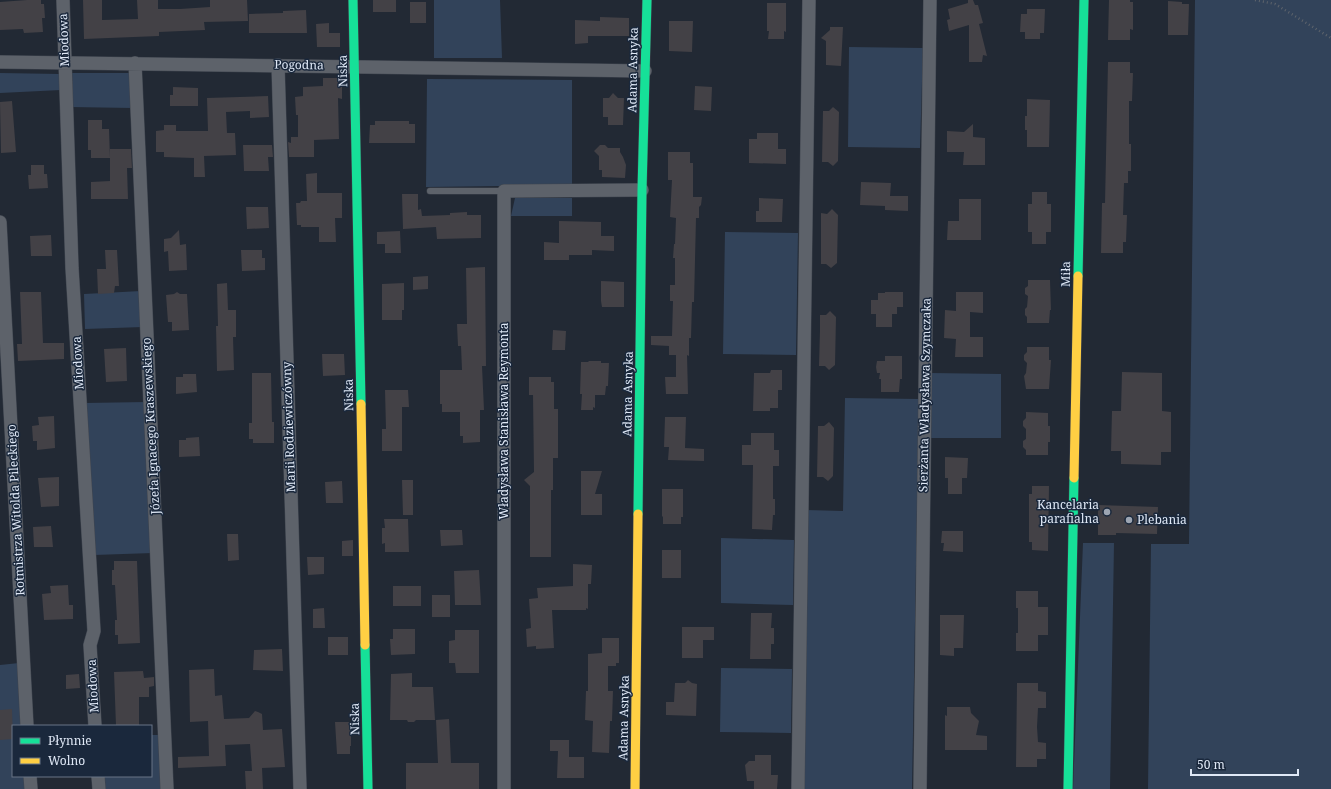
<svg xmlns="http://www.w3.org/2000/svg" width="1331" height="789" font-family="'Noto Serif',serif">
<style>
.green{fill:#32435a}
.building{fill:#434146}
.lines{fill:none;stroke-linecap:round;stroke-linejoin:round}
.lane-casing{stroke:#3f454f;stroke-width:7}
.street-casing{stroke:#3f454f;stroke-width:14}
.fast-casing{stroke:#3f454f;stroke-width:10}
.slow-casing{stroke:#3f454f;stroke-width:10}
.path{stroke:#5e646c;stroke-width:2.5;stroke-dasharray:1 3;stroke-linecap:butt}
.lane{stroke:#5d626a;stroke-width:6}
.street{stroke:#5d626a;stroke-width:13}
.fast{stroke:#16e098;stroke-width:9}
.slow{stroke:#ffcf43;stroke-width:9}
.poi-dot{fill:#9da5b2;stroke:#1a283c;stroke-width:1.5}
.labels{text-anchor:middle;stroke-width:3;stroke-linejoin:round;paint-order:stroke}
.street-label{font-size:12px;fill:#dfe8f6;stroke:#1a283c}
.poi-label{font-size:12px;fill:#dfe8f6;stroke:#1a283c;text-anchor:end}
</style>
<rect width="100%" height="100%" fill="#222934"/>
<path class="green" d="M434,0H500L502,58H434Z
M1195,0H1331V789H1148L1151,544H1189Z
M849,47L923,48L920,148L848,147Z
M0,73L60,74L61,90L0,93Z
M69,73H131L133,108L70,107Z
M427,79L572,80V187L500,186L426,187Z
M515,198H572V216H511Z
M725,232L798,233L796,355L723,354Z
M141,291L143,327L85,329L84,294Z
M931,373L1001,374V438H930Z
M845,398L919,399L912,789H803L806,510L843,511Z
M146,402L153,553L94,555L85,403Z
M721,538L794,540L793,605L721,603Z
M1083,543H1114L1110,789H1073Z
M19,663L23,726H13V776H26L27,789H0V665Z
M721,668L792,669L791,733L720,732Z
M151,735H161L163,789H105L104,776H151Z"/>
<path class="building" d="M27,0H41V4H44L45,18H42L43,32L24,33L23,29L0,30V2Z
M83,0H102V20L138,19L137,0H158V9H180L210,7V0H247L248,21L204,22L205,30L159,32V36L84,39Z
M373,0H396V12H373Z
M968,0H973L975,5H978L983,23L979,24L987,56L983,55L982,62H969V25L949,31L947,20L950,19L948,9L968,3Z
M1109,0H1130V2H1133V30L1130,29V40H1108Z
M1168,1L1182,2V4H1189L1188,35H1168Z
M410,2H426V23H410Z
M767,3H786V32L784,31V39H768L769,31H767Z
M1027,9H1045L1044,33H1040V39H1025V32H1020L1021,14H1027Z
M306,10L307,33H249V14L283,13V11Z
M600,17L629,18V36H588V43L575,44V20L600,21Z
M669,21H693L692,52L669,51Z
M329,23V33H340V47H317L316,24Z
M830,27H843L841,66L826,65V41L821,38L830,30Z
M1108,62H1130V73H1133L1132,101H1129V144H1131V171H1128V183H1124L1123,215H1127L1126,242H1123V253H1101L1102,203H1105Z
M323,78H342V99L338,98L339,139L314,140V157H289L288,142L291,143V137H298V115H296L295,97L303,96V87L323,86Z
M695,86L712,87L711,111L694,110Z
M173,87L198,88V106H170V95H173Z
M613,93L618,98H624L623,125H608V117H603V98H609Z
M268,96L269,117L250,118V111L226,112L227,133H235L236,155L204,156L205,177H194V158L164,157V152H156V131L164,130V125H176V131H208L207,98Z
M1027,99L1050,100L1049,147H1027V130H1025V116H1027Z
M12,101L16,152L1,153L0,102Z
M833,107L839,112L838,161L833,166L828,162H822L823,111H829Z
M88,120H102V129H109L110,158H91V150H88Z
M375,121H409V124H415V143H369L370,125H375Z
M973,124V137L985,138V165H963L964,152H947V131L964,132Z
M757,133H778V149H786V164L749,163V139H757Z
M243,145H272L273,157H268L269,171H244Z
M600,145H605L608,148H620V152L623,157L626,165L625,178L602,177V170H599V156L594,151Z
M110,149H131L132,168H127L128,199H91V182L110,181Z
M668,152H690V163H693V197H702L701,205L699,207V218H696L694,302H692L691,338H689V356L687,355L688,394H666L665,377H676V355H669V346L651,345V336H672L673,301H670V285H675V258H673L674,244H675L676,218L670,217L672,180H668Z
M31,165H44V174H47L48,188L29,189L28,175H31Z
M317,173V193H342V218H335L336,242H319V227H301V225H297L296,203H300L301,201H307L306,174Z
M861,182L891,183L890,196H908V211L885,210V206L860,205Z
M1032,192H1047V204H1051V232H1046V244H1032V232H1028V204H1032Z
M402,194H418V210L421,209L422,216L450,215V213L467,212V215H481V238L437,239L436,227L403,229Z
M759,198L783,199L782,222H756V211H759Z
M959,199H981V240H947L948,221H959Z
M246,207H268L269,228L247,229Z
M832,209L838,215L837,263L831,268L826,264H821V213L827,214Z
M559,221L601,222V236H614V251L592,250V255H569V260H544V242L559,243Z
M179,230L180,245L186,244L187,270L169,271L168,251L164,252V239L171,238Z
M400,231L401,253H385V244H377V232Z
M51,235L52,256H31L30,236Z
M105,250H117L119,286H115L114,293L98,294L97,269H106Z
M241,250H262V258H265V270L242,271Z
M485,267L486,366H482L484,410H480V442L463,443V436H460V412H442V404H440V370H462L461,346H458L457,324H467L466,268Z
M428,276V289L413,290V277Z
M1028,280H1050L1051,310H1050L1049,323H1027V317L1025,315V309L1027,307L1028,296L1025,294V288L1028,286Z
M601,281L624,282V307H602L601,301Z
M227,283L228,310H236V337H233L234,370L217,371L216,326H218L217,284Z
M404,283V310H402V320H382V284Z
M20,292H41L43,343H64V359L18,361L17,344H22Z
M177,292L180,294H187L189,330L172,331V322H168L166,295L174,294Z
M885,292H903V307H897V314H892V327H876V314H871V300H878V293H885Z
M956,292H983V313L970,312V337H983V357H955L956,339L944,338L945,310L956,311Z
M830,311L836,317L835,365L829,370L825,366H819L820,330V315H826Z
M553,330L566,331L565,350H552Z
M1027,347H1049V360H1051L1049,389H1026L1024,376L1026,373L1027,363L1024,360V355L1027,352Z
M126,348L127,381L106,382L104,349Z
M322,354H344L345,375L323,376Z
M885,356H902V379H900L899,392H881V379H879L880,373H877L876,367L877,361H885Z
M589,361H601V363H609L608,386H606L605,395H595V408L593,407V410H581L582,394H580L581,362H588Z
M771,370H782V390H778V408H770V411H753L754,373H770Z
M1122,372L1162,373V411L1171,412V452H1161V465L1121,464V451H1111L1112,411H1121Z
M252,373H271L272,422H274V443H253V439H249V423H252Z
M183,374H196L197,392L176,394V377H183Z
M529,377H551V382H554V409H558V458H553V490H551V557H530V486L524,480L534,472L533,395H529Z
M385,390H408L409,407H402V451H382V429H386Z
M1026,412L1048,413V426H1050V442H1048V455H1026V450L1023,447V441L1026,439V429L1023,426V421L1026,418Z
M54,416L55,448L37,450V441H33L32,426L39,425L38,417Z
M665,417H686L685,448L704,449V461L668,460L669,447H664Z
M829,422L834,428L833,476L828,481L823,477H817L818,426H824Z
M751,433H774V450H779V466H773V499H775V515H773L772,530L752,529L753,465H742V445H751Z
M199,437L200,456L179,457V440H186V438Z
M945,457L968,458L967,478H962V494H948V478H945Z
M581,471H602L595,494H602V515H581Z
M59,477V506L41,507L38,478Z
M402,480H413V515H403Z
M342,481L343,503H326L325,482Z
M1032,486H1049L1048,551L1032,550V542H1029V494H1032Z
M662,489H683V517H681V524H663V517L662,516Z
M1098,505L1158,507L1157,534L1116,533V535H1098Z
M384,519H408L409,552H385V543L382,544V528H385Z
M51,526L53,547H34L33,527Z
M440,530H462L463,545L441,546Z
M942,531H963V552L943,551L944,543H941Z
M227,534H238L239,560L228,561Z
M353,540V556H342V541Z
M662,550H681V578H662Z
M307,557H324V574L308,575Z
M114,561H137L140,643L118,644V635H115V620H117L115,585H112V570H114Z
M573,564L592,565L591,584H588V609L586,608V610H552L554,648L536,649V646L527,647L526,629L531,628L529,599L538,598L537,588L573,586Z
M479,570L481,605H455L454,571Z
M68,585L69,605H73V619L44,620L42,594L51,593L50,586Z
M393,586H421V606H393Z
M1016,591H1038V607H1048V635H1038V651H1016V633H1018V608H1016Z
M432,595H450V617H432Z
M324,608L325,628H313V609Z
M751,613H772L771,628H774V644H771V659H750Z
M940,615H964L963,648H954V656L940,655Z
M682,627H714V640H703V658H682Z
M393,629H415V654L391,655L390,639H393Z
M455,630H479V673H456L455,663H449V641L455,640Z
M328,637H348V655H328Z
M602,638H619V663H616V666H608V691H613L612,721H610L609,753L592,752L593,721L585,720L586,691H588V654L602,653Z
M282,649L283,671L253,670L254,650Z
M214,669L215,696L222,695L224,719L249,718L255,711L258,712L262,714L263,730L282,729L285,767L262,768L263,789H246L245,771H252L250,744L225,745L226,766L178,768V757L209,756L208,721L190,722L189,670Z
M143,671L144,678L154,677V686L149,687V697H139V726H116L114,672Z
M412,673V687H433L435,720H416L414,722H408L407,720H390L391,674Z
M79,674L80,688L66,689V675Z
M688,680L692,683L697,684L696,716L666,715V702H674L675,683H685Z
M1017,683H1038V691L1046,692V708H1038L1037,727L1038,742L1046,743V759H1037V767H1016Z
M947,707H970L971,713L979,721L976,735L987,736V750H945V715L947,716Z
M12,709L13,739L0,740V710Z
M449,719L451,763H479V789H406V763H438L436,720Z
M335,722H351V746H350V754H337Z
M550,740H569V757H584V778H557L558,751H550Z
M755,755H771V775H778L777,789H754V781H747L745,765L749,761H755Z"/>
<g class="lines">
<g class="lane-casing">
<path id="lane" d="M430,191H504"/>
</g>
<g class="street-casing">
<path id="street" d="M63,0L72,268L94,631L90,645L95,726
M0,62L645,71
M135,63L167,789
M278,65L300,789
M0,222L27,726
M30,776L31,789
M98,776L99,789
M504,789V191L642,190
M798,789L809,0
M920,789L930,0"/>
</g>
<g class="fast-casing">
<path id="fast" d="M353,0L361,404
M1078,276L1084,0
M638,514L642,190L647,0
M365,645L368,789
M1068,789L1074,478"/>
</g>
<g class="slow-casing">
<path id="slow" d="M361,404L365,645
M1074,478L1078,276
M635,789L638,514"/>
</g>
<path class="path" d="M1255,0L1275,4L1331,38"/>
<use href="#lane" class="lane"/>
<use href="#street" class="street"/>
<use href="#fast" class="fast"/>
<use href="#slow" class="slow"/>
</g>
<g class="poi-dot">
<circle cx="1107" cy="512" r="4"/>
<circle cx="1129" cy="520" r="4"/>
</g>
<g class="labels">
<g class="street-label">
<text transform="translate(64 40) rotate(-92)" y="4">Miodowa</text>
<text transform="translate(299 65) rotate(1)" y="4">Pogodna</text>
<text transform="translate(633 70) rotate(-89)" y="4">Adama Asnyka</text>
<text transform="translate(343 71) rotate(-91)" y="4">Niska</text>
<text transform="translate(1066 274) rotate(-89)" y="4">Miła</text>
<text transform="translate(78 363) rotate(-93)" y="4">Miodowa</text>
<text transform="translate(628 394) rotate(-89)" y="4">Adama Asnyka</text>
<text transform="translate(349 395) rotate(-91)" y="4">Niska</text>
<text transform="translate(925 395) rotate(-89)" y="4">Sierżanta Władysława Szymczaka</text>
<text transform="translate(504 421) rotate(-90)" y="4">Władysława Stanisława Reymonta</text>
<text transform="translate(151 426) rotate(-93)" y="4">Józefa Ignacego Kraszewskiego</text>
<text transform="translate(289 427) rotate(-92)" y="4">Marii Rodziewiczówny</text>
<text transform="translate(16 510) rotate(-93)" y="4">Rotmistrza Witolda Pileckiego</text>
<text transform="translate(93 686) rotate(-93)" y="4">Miodowa</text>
<text transform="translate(624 718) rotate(-89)" y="4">Adama Asnyka</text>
<text transform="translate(355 719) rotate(-91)" y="4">Niska</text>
</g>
<g class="poi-label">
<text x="1099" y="509">Kancelaria<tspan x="1099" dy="14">parafialna</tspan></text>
<text x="1137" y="524" text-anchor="start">Plebania</text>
</g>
</g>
<rect x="12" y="725" width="140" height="52" fill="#1a283c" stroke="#697586"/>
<rect x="20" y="738" width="20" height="6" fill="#16e098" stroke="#697586"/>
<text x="48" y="745" font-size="12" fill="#dfe8f6">Płynnie</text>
<rect x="20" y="758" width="20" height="6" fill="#ffcf43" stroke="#697586"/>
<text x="48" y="765" font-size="12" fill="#dfe8f6">Wolno</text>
<path d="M1191 769v6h107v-6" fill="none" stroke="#dfe8f6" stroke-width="2"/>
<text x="1197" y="769" font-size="12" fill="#dfe8f6" stroke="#1a283c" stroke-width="3" paint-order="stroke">50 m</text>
</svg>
